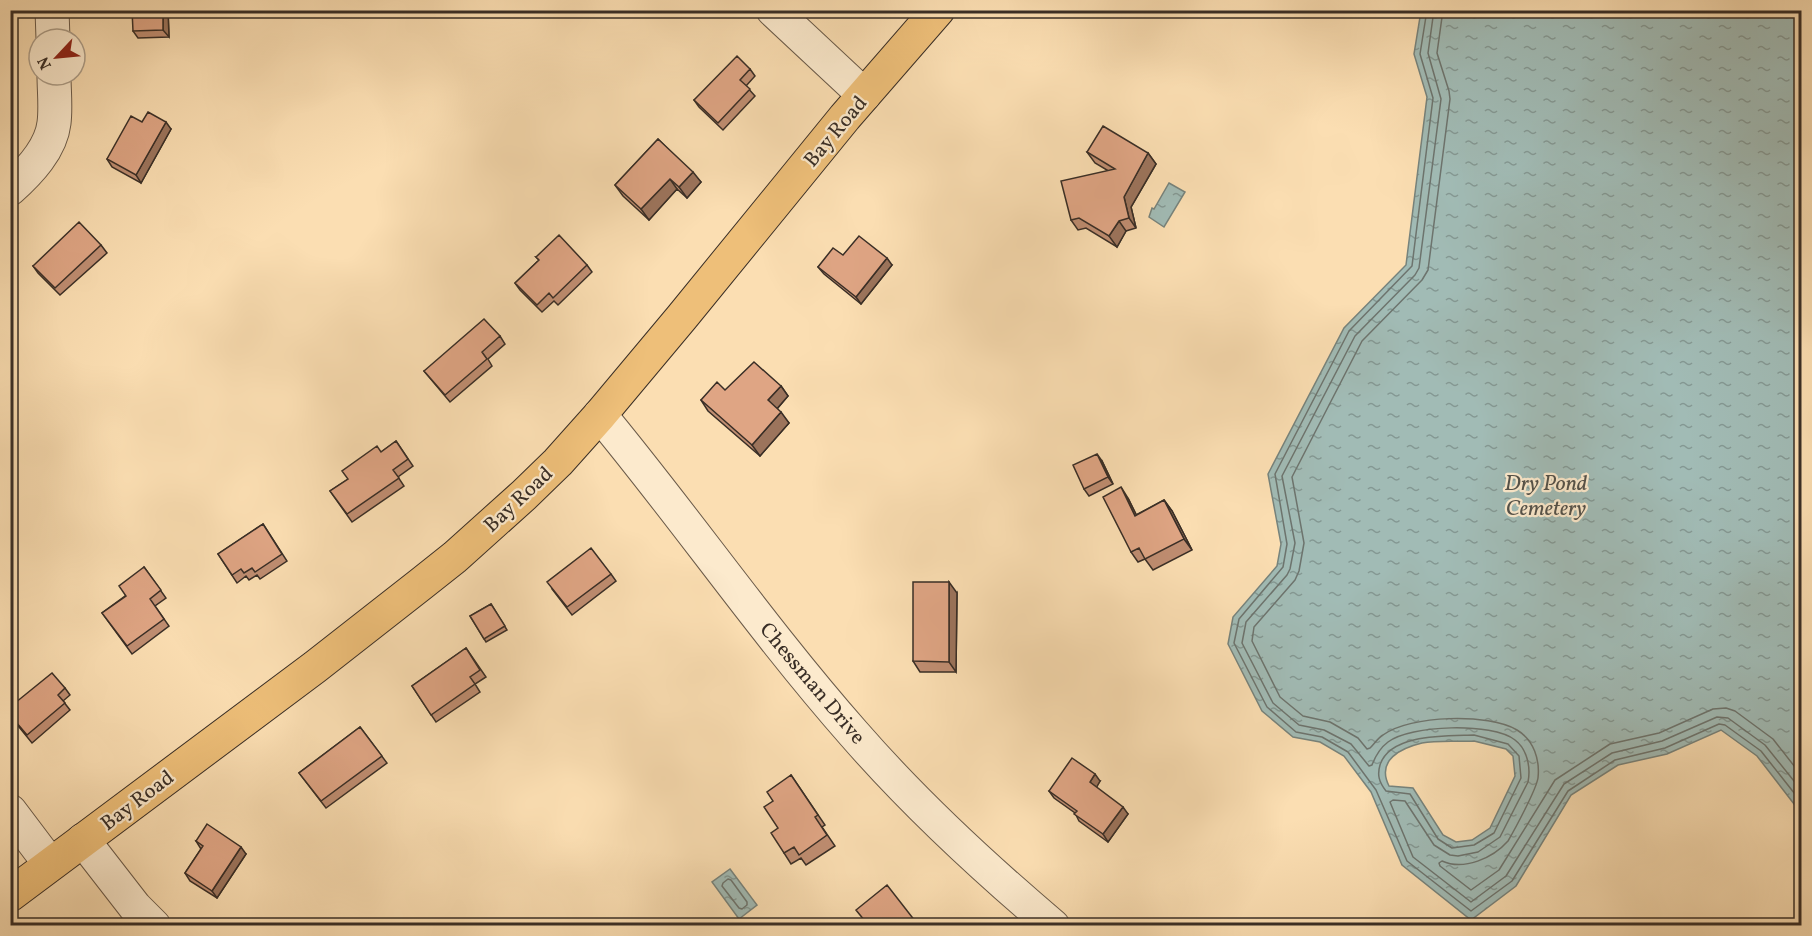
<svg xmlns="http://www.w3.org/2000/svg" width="1812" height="936" font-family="Vollkorn,serif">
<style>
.water{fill:url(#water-ripples);stroke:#77837c;stroke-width:1.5;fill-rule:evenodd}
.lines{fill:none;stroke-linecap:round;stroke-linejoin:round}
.shore{stroke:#6d746e;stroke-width:1.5}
.minor-casing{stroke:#6a5a49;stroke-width:35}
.major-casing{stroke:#392e26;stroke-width:35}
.minor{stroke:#fceacd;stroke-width:33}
.major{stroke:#eebf79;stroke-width:33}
.wall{fill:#c08e72;stroke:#392e26;stroke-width:1.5}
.shaded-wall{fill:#9c745c;stroke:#392e26;stroke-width:1.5}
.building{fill:#dfa584;stroke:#392e26;stroke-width:1.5}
.labels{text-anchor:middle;stroke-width:4.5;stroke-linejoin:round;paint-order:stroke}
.street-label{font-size:21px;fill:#392e26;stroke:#fceacd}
.water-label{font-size:22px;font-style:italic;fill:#53514a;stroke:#fceacd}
</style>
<defs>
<pattern id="water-ripples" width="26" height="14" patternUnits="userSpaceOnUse" patternTransform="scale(1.5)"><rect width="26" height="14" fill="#a1bbb5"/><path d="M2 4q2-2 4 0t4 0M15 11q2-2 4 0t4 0" fill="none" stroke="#849893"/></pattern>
</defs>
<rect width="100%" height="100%" fill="#fbdeb2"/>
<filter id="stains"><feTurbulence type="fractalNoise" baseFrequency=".00333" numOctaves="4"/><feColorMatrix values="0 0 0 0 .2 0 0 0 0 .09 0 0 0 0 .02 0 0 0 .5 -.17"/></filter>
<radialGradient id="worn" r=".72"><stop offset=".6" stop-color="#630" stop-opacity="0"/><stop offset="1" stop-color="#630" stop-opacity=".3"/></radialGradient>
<path class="water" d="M1421,11H1801V813L1757,756L1721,730L1667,754L1618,765L1571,795L1516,886L1471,920L1402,865L1371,792L1344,756L1320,742L1293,737L1262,711L1228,644L1233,617L1277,566L1281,544L1268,474L1344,328L1406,265L1427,97L1414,54ZM1474,741L1506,749L1513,756L1515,776L1490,828L1472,840L1456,842L1443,835L1413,788L1389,786C1376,760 1401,748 1422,743C1438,740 1458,742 1474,741Z
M1169,183L1185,192L1164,227L1149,217L1152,208L1154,209Z
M730,869L757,905L739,919L712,882Z"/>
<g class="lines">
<path class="shore" d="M1427,10L1420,54L1433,98L1412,266L1349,331L1275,474L1287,544L1283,567L1239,619L1234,643L1267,707L1296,732L1322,737L1348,752L1376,790L1407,861L1471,911L1512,881L1568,791L1615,760L1665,748L1719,724L1725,725L1761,751L1802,803
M1434,10L1428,53L1441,99L1419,268L1415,275L1355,336L1282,476L1295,543L1290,569L1287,575L1246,622L1242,643L1273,703L1299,725L1324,730L1351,744L1369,766L1372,765C1375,757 1380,748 1388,742C1410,725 1492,722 1515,740C1527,749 1531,767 1528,782L1500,837L1478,852L1458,856L1450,855L1434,845L1405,801L1393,800L1390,802L1413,857L1471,902L1506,876L1564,784L1612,753L1662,741L1717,717L1728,718L1765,745L1802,791
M1443,10L1437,53L1449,91L1450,99L1428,270L1422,280L1362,341L1292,477L1304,543L1299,571L1295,580L1254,627L1252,641L1280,697L1303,716L1330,722L1358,738L1367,749L1370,748C1374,744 1378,738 1383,735C1410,715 1489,713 1517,730C1534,740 1540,760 1538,778C1536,790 1515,829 1508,841C1493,858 1464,871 1442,861L1439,863L1440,866L1471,890L1499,870L1555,780L1610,744L1659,733L1713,709L1726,708L1735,711L1773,739L1802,776
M1474,735L1508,744L1519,756L1521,778L1494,833L1474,845L1452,848L1438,839L1410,794L1386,791C1379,782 1377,775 1380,765C1390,733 1448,736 1474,735Z
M728,879L731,880L747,902V905L742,909L739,908L722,886L723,883Z"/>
<g class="minor-casing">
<path id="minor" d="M52,10L53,39
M773,10L864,95
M10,189C29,172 51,149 54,123C56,107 54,91 54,75
M600,415C687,520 764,632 854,734C915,804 982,866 1053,926
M10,811L50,864
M83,840L135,907L154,926"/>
</g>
<g class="major-casing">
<path id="major" d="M10,895L315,667L421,584L455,557L524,495L558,462L600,415L682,317L845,117L938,10"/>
</g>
<use href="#minor" class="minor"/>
<use href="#major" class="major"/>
</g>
<path class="wall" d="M168,10L169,37L138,38L133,31Z
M750,69L755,76L746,86L755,96L723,130L699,107L694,100Z
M142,122L171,129L141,183L112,167L107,159Z
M658,139L701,182L687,198L677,189L649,220L623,196L615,185Z
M1087,152L1148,153L1156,164L1131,207L1136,228L1126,231L1117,247L1086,228L1078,230L1071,220L1107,170L1095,163Z
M101,245L107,253L60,295L38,273L33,266Z
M843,255L892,265L861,304L824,274L818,267Z
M536,257L587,265L592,272L558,305L554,301L542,312L520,290L515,283L539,260Z
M500,336L505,344L488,359L492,366L450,402L424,371Z
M781,386L788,396L777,409L789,423L760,456L708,411L701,400L725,390Z
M396,441L413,466L398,477L404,486L352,522L330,491L348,479L381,452Z
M1102,461L1113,484L1089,496L1084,489Z
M1128,498L1136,515L1164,500L1172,511L1192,550L1153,570L1145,559L1138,562L1131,552Z
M263,524L287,561L260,579L257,575L249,580L246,576L237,583L218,554Z
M144,567L166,598L155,606L169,626L132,654L102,613L125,596Z
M611,574L616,581L572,615L552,589Z
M957,593L956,672H920L913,661Z
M491,604L507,630L486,642L470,616Z
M466,648L486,677L475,684L480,692L436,722L412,686Z
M65,688L70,695L63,701L70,710L32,743L10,716V707Z
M360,727L387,763L326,808L299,773Z
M791,775L825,825L822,827L835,846L806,865L801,858L791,864L784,853L773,801Z
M1100,781L1096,787L1128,814L1108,842L1079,821L1075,813L1054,798L1049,791Z
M196,841L246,854L217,898L190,881L185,873L201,849Z"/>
<path class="shaded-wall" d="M163,10H168L169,37L163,30Z
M166,122L171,129L141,183L136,175Z
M1148,153L1156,164L1131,207L1136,228L1129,218L1124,197Z
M693,172L701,182L687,198L679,187Z
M670,179L677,189L649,220L641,209Z
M1119,221L1126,231L1117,247L1109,236Z
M887,258L892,265L861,304L856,297Z
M781,386L788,396L775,411L768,400Z
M781,412L789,423L760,456L752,445Z
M1097,454L1102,461L1113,484L1108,477Z
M1121,487L1128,498L1142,526L1135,516Z
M1164,500L1172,511L1192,550L1184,539Z
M949,582L957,593L956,672L949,662Z
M1095,774L1100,781L1095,790L1090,782Z
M1123,807L1128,814L1108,842L1103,834Z
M241,847L246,854L217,898L212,891Z"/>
<path class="building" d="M132,10H163V30L133,31Z
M737,56L750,69L740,80L750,89L718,123L694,100Z
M148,112L166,122L136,175L107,159L131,116L142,122Z
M1103,126L1148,153L1124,197L1129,218L1119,221L1109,236L1079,218L1071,220L1061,181L1115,169L1087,152Z
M658,139L693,172L679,187L670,179L641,209L615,185Z
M79,222L101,245L55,288L33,266Z
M559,235L587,265L553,298L549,293L537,305L515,283L539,260L536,257Z
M859,236L887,258L856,297L818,267L833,248L843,255Z
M484,319L500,336L482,352L487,359L445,395L424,371Z
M754,362L781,386L768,400L781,412L752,445L701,400L717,382L725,390Z
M396,441L408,459L393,470L399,478L347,514L330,491L348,479L342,471L377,446L381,452Z
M1097,454L1108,477L1084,489L1073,465Z
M1121,487L1135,516L1164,500L1184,539L1145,559L1139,548L1131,552L1103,497Z
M263,524L282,554L255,572L252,568L244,573L241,569L232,575L218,554Z
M591,548L611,574L567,607L547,582Z
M144,567L161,590L150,599L164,619L127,646L102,613L126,596L119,586Z
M913,582H949V662L913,661Z
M491,604L505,626L484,639L470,616Z
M466,648L480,670L470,677L475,684L431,715L412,686Z
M52,673L65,688L58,695L65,703L27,735L10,715V707Z
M360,727L382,756L321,801L299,773Z
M1072,758L1095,774L1090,782L1123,807L1103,834L1074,814L1077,811L1049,791Z
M791,775L818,815L815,817L827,835L799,855L794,847L784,853L771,833L778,828L764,807L773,801L767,792Z
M207,824L241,847L212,891L185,873L203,846L196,841Z
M887,885L919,926H869L856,910Z"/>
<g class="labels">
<g class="street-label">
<text transform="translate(835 131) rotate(-50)" y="7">Bay Road</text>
<text transform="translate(518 499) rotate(-43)" y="7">Bay Road</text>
<text transform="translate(813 683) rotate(50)" y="7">Chessman Drive</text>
<text transform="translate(137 800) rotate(-37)" y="7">Bay Road</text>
</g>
<g class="water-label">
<text x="1546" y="490">Dry Pond<tspan x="1546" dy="25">Cemetery</tspan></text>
</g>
</g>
<rect width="1812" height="936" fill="none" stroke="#fbdeb2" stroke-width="36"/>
<rect x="12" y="12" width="1788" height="912" fill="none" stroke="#392e26" stroke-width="3"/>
<rect x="18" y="18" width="1776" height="900" fill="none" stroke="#392e26" stroke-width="1.5"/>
<g transform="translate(57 57) rotate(244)"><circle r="28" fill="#fceacd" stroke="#ae9f8a" stroke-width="1.5"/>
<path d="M0-4.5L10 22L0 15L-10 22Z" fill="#8f2418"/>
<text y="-9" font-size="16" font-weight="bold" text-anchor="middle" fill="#392e26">N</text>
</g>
<rect width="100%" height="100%" filter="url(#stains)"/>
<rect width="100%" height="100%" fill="url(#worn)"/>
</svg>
